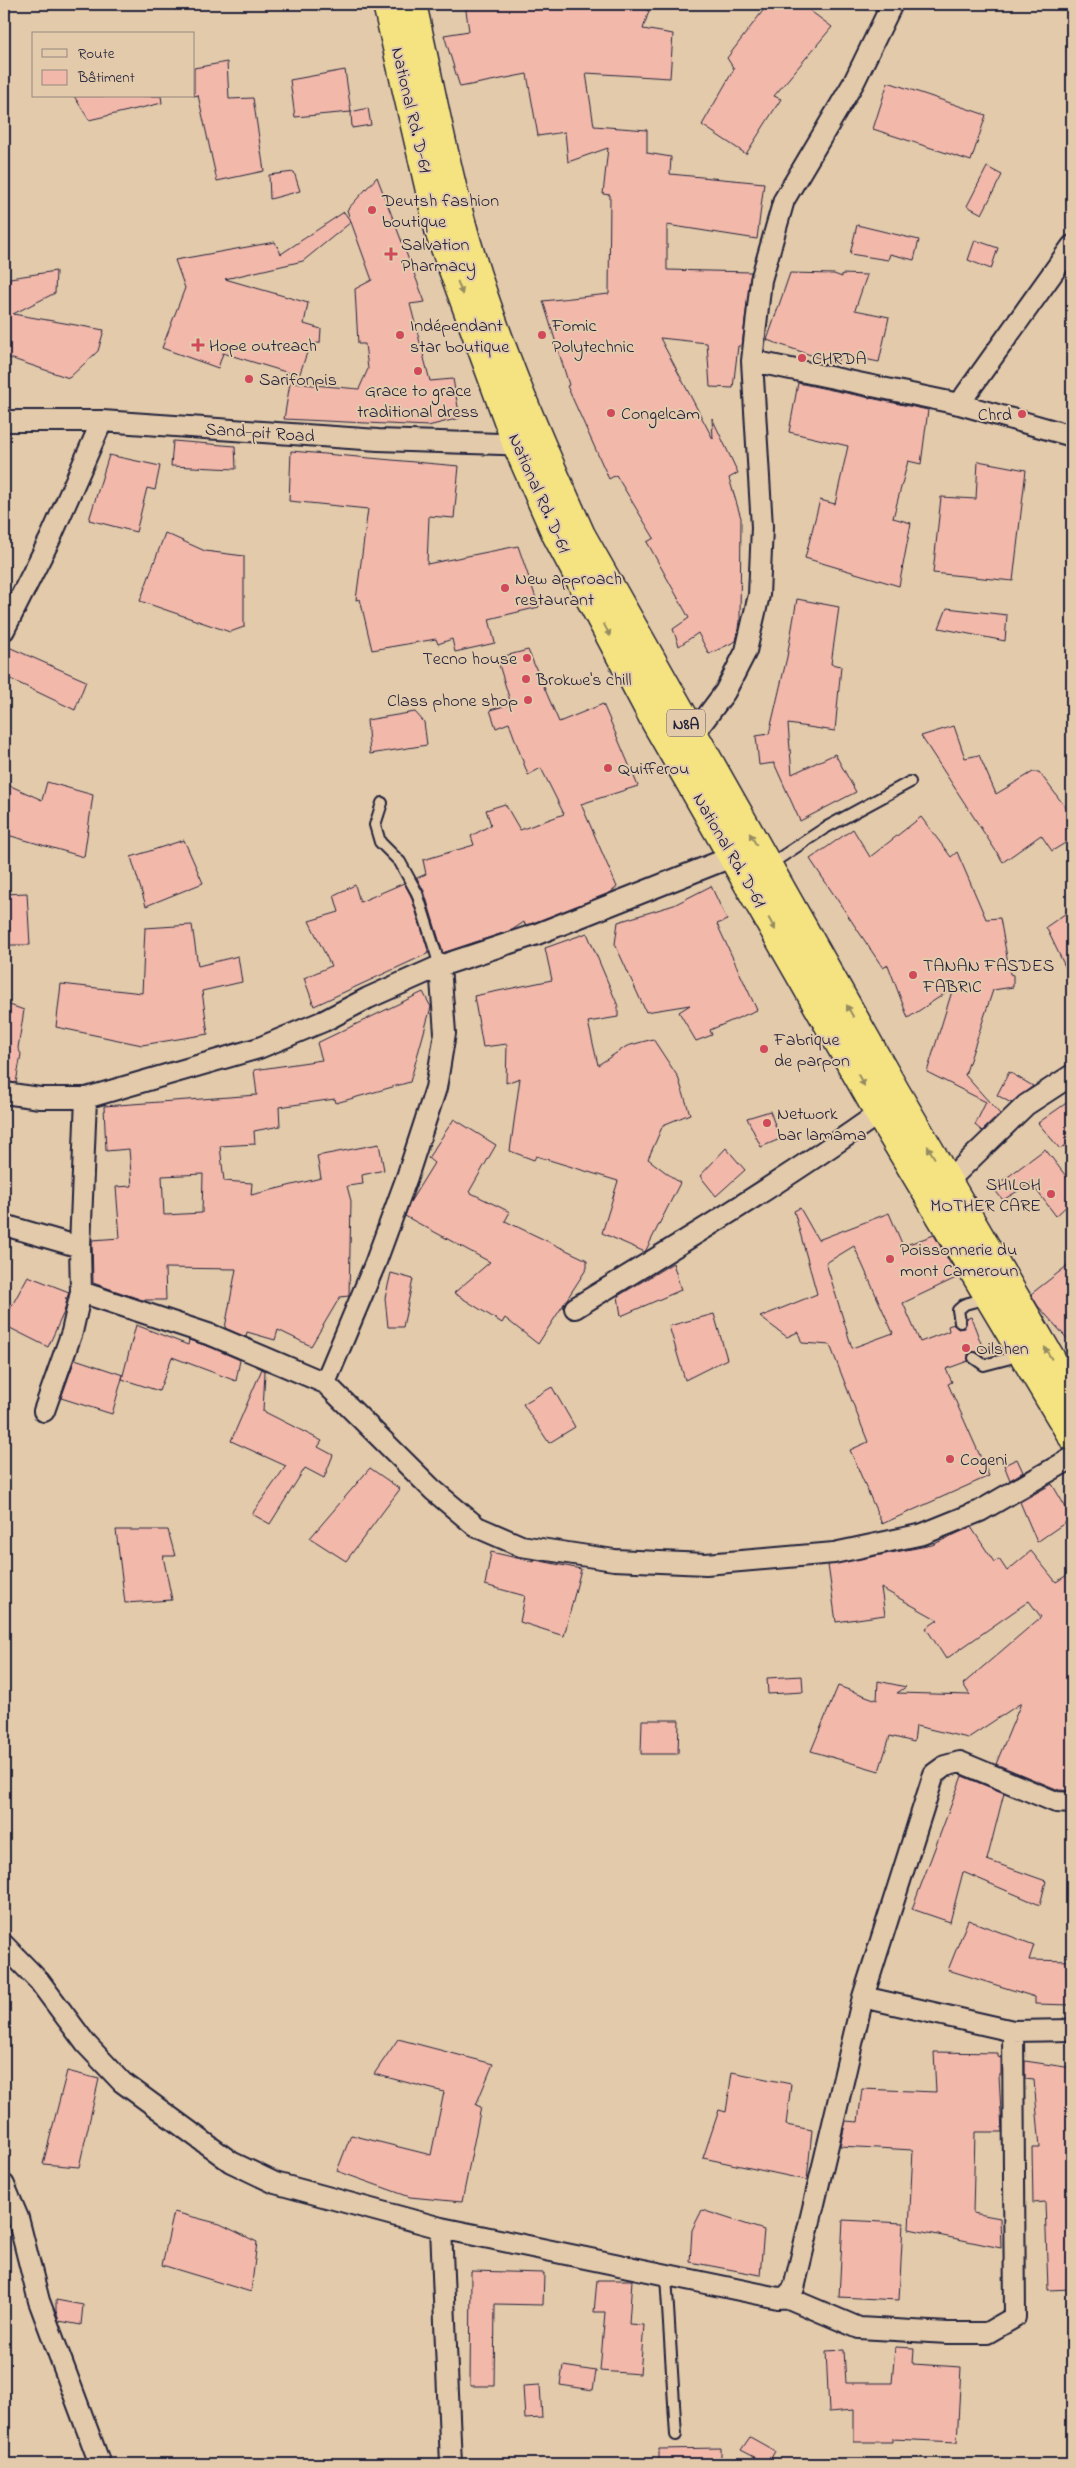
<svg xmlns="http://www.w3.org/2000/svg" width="1076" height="2468" font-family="'Indie Flower',sans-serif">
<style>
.building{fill:#f2b8aa;stroke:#22223b;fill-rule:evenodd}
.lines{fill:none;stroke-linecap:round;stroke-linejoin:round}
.service-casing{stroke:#22223b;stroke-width:14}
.minor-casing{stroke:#22223b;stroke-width:24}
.trunk-casing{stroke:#22223b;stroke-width:31}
.service{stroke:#e3caab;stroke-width:10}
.minor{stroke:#e3caab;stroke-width:20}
.trunk{stroke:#f5e382;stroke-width:28}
.oneway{fill:#968c62}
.poi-dot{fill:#d1495b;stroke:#e3caab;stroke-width:2}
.labels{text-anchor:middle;stroke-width:4;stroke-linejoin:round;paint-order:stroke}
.shield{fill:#e3caab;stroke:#5c545d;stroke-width:1}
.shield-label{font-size:16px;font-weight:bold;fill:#22223b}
.street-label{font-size:18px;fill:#22223b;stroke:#e3caab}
.poi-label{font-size:18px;fill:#22223b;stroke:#e3caab;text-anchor:start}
</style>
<rect width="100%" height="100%" fill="#e3caab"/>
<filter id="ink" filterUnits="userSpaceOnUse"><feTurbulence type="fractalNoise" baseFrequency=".02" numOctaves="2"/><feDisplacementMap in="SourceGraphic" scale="10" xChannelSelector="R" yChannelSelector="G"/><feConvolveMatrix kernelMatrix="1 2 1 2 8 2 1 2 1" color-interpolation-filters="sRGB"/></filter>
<g filter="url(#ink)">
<path class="building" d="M465,4H635L649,11L643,29L673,34L670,78L586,73L594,126L647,130V153L671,157L670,174L764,183L757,239L667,225V270L751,272L742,346H738L733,388L710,387L707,343L660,338L713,439L712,418L738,473L729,478L741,518L740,622L736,641L709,654L698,633L679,646L673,629L689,618L647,542L654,538L616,475L609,479L567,386L569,385L543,301L609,294L610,195L603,194L608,148L568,162L565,132L538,136L527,74L460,87L444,35L469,31Z
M768,4H801L832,27L774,96L781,99L746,154L702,125L734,69L727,58Z
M227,62L229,99L253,98L264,171L217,181L198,95L194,96V68Z
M345,70L351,112L295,117L290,80Z
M888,82L986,115L971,161L873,129Z
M74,96H161L162,103L89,120Z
M368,108L371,125L352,128L351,112Z
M987,167L1002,175L982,214L967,206Z
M294,172L300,191L270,199L269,175Z
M377,177L425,302L410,304L430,381L453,379L460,418L428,426L284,419L290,383L359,389L368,369L365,344H358L355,289L372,280L351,222L303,261L225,279L308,303L304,324L321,329L320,343L310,344L299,376L223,353L218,368L162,348L185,288L175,260L275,242L281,254L344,212L351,222L347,210Z
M857,225L919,240L914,260L890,254L888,260L850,254Z
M975,240L998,248L991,269L968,260Z
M56,271L55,293L13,314L104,330L98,351L69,378L4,356V300L10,278Z
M790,273L834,274L842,277V274L867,275L855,310L889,317L879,362L840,354L837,364L767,340Z
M798,383L928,410L921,464L908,461L893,518L911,523L899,586L805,558L820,500L835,504L848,446L789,432Z
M173,441L235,446L236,469L171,466Z
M291,451L459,466L454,518L429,516L427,564L518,546L539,607L489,619L495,643L455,652L452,639L438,644L436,639L372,650L360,599L356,600L368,509L289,501Z
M109,455L160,466L155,490L147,488L136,532L89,520Z
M978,461L1026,470L1013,581L933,573L941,497L976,499Z
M165,533L205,551L244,556V627L230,632L140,601Z
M797,599L839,607L831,664L841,666L835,731L788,724L792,774L835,754L856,792L800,821L774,763L759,765L756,736L769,734L787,657Z
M947,608L1007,615L1005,641L939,628Z
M4,645L86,681L75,710L4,676Z
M528,650L559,722L603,704L638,786L581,804L617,887L610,893L533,923L525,925L524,922L512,930L443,953L424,891L417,878L426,874L423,860L474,845L471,836L491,825L486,810L505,804L520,830L564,814L541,768L528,775L509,723L496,728L490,710L511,704L497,658Z
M415,712L424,722L427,745L370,754L367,720Z
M954,726L965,758L979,755L996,794L1033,772H1039L1072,816V839L1052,851L1041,835L1003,862L921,736Z
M47,782L93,795L84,857L4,834V783L42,800Z
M921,817L951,857L957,852L986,919L1000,918L1010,974L1013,975V987L993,990L965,1075L1000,1114L982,1131L975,1125L986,1102L927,1072L953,988L908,1018L888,965L883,968L810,859L853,829L870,857Z
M184,840L203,883L146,906L131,857Z
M404,883L411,896L429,953L314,1006L304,978L331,966L309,921L339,912L334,895L355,885L360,902Z
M711,886L727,920L717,924L757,1010L710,1030L712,1035L696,1041L679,1012L690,1005L646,1012L615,944L618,922L674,905Z
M27,893L30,945H4V894Z
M1072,909V981L1046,927Z
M192,925L198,966L238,956L242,982L202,991L208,1034L142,1045L56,1027L61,984L142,993L145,928Z
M587,933L618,1006V1017L588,1022L598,1065L627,1046L653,1039L678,1077L690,1114L663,1125L648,1159L680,1183L645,1252L602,1233L618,1181L536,1156L534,1160L510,1151L520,1078L506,1083L507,1044L483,1047L474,996L552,980L545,948Z
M423,992L431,1007L410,1082L336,1103L335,1099L279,1107L280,1126L254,1131L255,1144L220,1146L224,1181L252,1183L251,1195L321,1178L317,1156L379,1144L384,1170L362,1175L363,1184L347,1186L351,1201L349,1296L340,1297L311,1346L278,1330L275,1340L247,1332L246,1337L225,1328L236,1269L165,1268L166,1300H142L93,1283L92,1240L120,1238L116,1187L132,1186L129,1149L106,1151L104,1106L257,1095L254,1070L322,1060L317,1043ZM203,1174L202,1213L164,1215L162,1176Z
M4,1003L24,1010L18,1048L21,1054L16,1083L4,1081Z
M1009,1072L1033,1086L1011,1103L997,1095Z
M1072,1099V1141L1060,1149L1038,1123Z
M770,1111L780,1139L761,1147L747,1118Z
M454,1119L496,1145L469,1192L510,1212L505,1221L587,1260V1268L538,1344L505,1318L502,1323L454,1293L490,1262L405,1216L410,1202L434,1163L428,1158Z
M726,1148L745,1170L716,1196L700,1176Z
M1045,1149L1072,1184V1201L1056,1216L1031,1183L1003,1200L993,1188Z
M800,1208L818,1240L889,1213L903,1246L934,1235L958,1277L903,1303L920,1342L949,1331L948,1326L954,1324L958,1329L964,1328L966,1319L971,1317L985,1354L972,1352L968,1354V1361L946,1369L952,1382L948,1384L989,1476L882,1524L850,1450L868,1442L830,1345L802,1343L798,1332L787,1337L760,1317L817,1294L794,1211ZM854,1246L893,1333L852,1348L826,1263Z
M1072,1262V1344L1038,1306L1031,1294Z
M673,1263L681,1290L621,1316L618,1296Z
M391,1273L413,1279L403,1327H388L385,1298Z
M28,1276L69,1292L67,1298H65L67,1299L64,1312L48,1347L4,1325V1320Z
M714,1314L727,1359L685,1380L669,1326Z
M136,1325L188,1345L189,1340L210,1347L240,1360L236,1381L172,1357L159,1391L122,1379Z
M75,1359L123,1375L112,1414L61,1398Z
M262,1369L265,1371L263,1411L322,1441L318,1447L333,1455L324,1478L305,1468L270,1524L252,1514L286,1466L231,1441Z
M552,1387L575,1427L549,1443L523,1404Z
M1017,1459L1023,1472L1010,1480L1004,1465Z
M370,1468L400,1489L346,1561L310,1538Z
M1052,1484L1072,1518L1037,1542L1020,1502Z
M971,1527L994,1562L999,1559L1007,1571L1031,1551L1056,1582L1072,1572V1791L1059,1790L996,1764L1021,1703L968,1738L916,1726L914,1742L890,1736L879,1771L811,1751L838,1686L877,1700L878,1681L906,1687L897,1693L970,1695L963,1684L1041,1617L1029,1601L946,1659L926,1628L938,1620L881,1588L885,1615L836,1622L828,1565L932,1545Z
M116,1530H168L175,1556H163L172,1600L125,1603Z
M491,1552L534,1562L535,1560L581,1569L564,1636L520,1622L525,1596L485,1585Z
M802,1676L803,1692L768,1694L767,1678Z
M642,1720H679L678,1754H641Z
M962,1776L1004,1793L987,1860L1046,1881L1040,1905L963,1872L950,1922L912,1909Z
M968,1920L1034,1945L1029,1960L1072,1961V2005L1035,2004V1997L948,1970Z
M398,2039L493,2064L476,2105L481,2107L462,2202L410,2197L337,2171L351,2135L431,2155L444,2092L374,2074Z
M934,2052L998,2053V2057L1001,2058V2075H999L1002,2132H975L973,2213L1000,2218L1001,2248L909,2229L913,2150L840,2146L846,2121L858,2122L862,2089L936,2092Z
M1025,2061L1072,2068V2289L1048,2290L1045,2202L1033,2203L1032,2148H1040L1034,2080L1025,2079Z
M67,2071L99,2079L79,2167L43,2164Z
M732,2072L791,2084L786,2125L812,2130L807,2180L703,2158L719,2110L726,2112Z
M702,2210L764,2230L760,2275L690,2262L692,2230Z
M174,2212L220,2224L257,2242L251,2292L162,2265Z
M843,2220L903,2223L899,2300L839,2297Z
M471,2271L544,2273L543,2305L495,2304L494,2386H470Z
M597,2280H632L629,2324L644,2325L640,2374L600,2371L605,2312H594Z
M56,2300L83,2305L81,2325L59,2321L56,2311Z
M895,2347L914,2348L913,2364L961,2367L957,2442L892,2439V2442H854V2410L829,2412L826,2351L844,2350L846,2383H892Z
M563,2366L596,2371L593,2390L560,2385Z
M540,2385L542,2418L525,2419L523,2386Z
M750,2437L775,2451L768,2464L741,2450Z
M721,2448V2464H659V2449Z"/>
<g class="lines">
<g class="service-casing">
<path id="service" d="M382,803L375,825L380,842L400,862L417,893L440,966
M769,865L825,828L910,782
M960,1322L958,1310L965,1304L987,1298
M974,1358L984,1365L1022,1355
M666,2276L676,2435"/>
</g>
<g class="minor-casing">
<path id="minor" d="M752,361L959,404L1072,436
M959,404L1072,246
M4,421H102L378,440L528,445
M4,630L50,539L102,421
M693,735L725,692L746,651L759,595L762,527L752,361L761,280L784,200L854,82L892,4
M4,1093L40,1098H86
M948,1181L1026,1105L1072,1075
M4,1225L80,1247
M81,1292L214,1336L325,1383L433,1490L477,1527L521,1546L614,1560L706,1564L834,1553L923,1534L980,1511L1072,1458
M575,1308C678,1245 781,1183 879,1113
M325,1383L375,1264L407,1177L436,1088L445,1033L440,966L537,934L734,856
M44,1411L72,1332L81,1292L80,1247L86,1098L259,1048L324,1021L368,998L440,966
M4,1945L39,1981L86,2044L122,2082L231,2162L275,2183L441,2228L778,2298L786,2297L794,2288L863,1997L1013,2031L1072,2030
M863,1997L934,1774L945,1766L960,1762L1056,1802L1072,1803
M4,2185L18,2218L39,2301L100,2464
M441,2228L451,2464
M786,2297L859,2328L948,2333H987L1015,2317L1013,2031"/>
</g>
<g class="trunk-casing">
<path id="trunk" d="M387,4L440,234L517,445L557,536L655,721L879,1113L1072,1436
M412,4C428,75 441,147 460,218C489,327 535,433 581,535L894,1089L1072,1395"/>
</g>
<use href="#service" class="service"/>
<use href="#minor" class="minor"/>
<use href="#trunk" class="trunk"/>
</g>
<defs><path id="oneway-solid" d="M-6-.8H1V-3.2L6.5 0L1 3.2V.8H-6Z" transform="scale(1.25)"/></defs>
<g class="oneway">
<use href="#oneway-solid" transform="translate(460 288) rotate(70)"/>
<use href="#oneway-solid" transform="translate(607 630) rotate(62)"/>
<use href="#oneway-solid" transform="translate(753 839) rotate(-120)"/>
<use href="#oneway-solid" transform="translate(772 924) rotate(61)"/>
<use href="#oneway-solid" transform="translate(850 1011) rotate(-119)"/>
<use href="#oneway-solid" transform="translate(861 1080) rotate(61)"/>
<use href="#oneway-solid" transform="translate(931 1152) rotate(-120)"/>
<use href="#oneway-solid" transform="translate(1048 1353) rotate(-120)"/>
</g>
</g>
<g class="poi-dot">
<circle cx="372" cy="210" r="5"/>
<path d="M388.5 246.5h5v5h5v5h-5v5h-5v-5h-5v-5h5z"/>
<circle cx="400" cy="335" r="5"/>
<circle cx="542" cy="335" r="5"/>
<path d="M195.5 337.5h5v5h5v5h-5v5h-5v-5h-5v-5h5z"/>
<circle cx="802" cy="358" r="5"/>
<circle cx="418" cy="371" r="5"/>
<circle cx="249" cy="379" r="5"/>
<circle cx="611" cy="413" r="5"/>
<circle cx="1022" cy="414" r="5"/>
<circle cx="505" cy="588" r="5"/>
<circle cx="527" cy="658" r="5"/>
<circle cx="526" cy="679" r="5"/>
<circle cx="528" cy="700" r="5"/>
<circle cx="608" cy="768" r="5"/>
<circle cx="913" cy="975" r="5"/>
<circle cx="764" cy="1049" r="5"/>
<circle cx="767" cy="1123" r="5"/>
<circle cx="1051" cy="1194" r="5"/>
<circle cx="890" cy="1259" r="5"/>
<circle cx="966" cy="1348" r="5"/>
<circle cx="950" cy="1459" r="5"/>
</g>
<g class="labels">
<rect class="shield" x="667" y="709.5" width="38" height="27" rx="4"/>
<g class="shield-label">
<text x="686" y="729">N8A</text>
</g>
<g class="street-label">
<text transform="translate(412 110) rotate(77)" y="6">National Rd. D-61</text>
<text transform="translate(260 432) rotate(4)" y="6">Sand-pit Road</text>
<text transform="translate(540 493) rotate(66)" y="6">National Rd. D-61</text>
<text transform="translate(730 850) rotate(60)" y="6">National Rd. D-61</text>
</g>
<g class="poi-label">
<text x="382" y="206">Deutsh fashion<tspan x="382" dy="21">boutique</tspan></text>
<text x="401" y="250">Salvation<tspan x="401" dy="21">Pharmacy</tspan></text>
<text x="410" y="331">Indépendant<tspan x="410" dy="21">star boutique</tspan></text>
<text x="552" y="331">Fomic<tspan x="552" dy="21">Polytechnic</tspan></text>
<text x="209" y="351">Hope outreach</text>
<text x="812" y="364">CHRDA</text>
<text x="259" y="385">Sarifonpis</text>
<text x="418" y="396" text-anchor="middle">Grace to grace<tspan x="418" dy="21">traditional dress</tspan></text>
<text x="621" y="419">Congelcam</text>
<text x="1012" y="420" text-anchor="end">Chrd</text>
<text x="515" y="584">New approach<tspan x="515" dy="21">restaurant</tspan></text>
<text x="517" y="664" text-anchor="end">Tecno house</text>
<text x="536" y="685">Brokwe's chill</text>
<text x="518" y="706" text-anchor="end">Class phone shop</text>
<text x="618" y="774">Quifferou</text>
<text x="923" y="971">TANAN FASDES<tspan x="923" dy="21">FABRIC</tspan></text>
<text x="774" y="1045">Fabrique<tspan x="774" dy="21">de parpon</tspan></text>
<text x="777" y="1119">Network<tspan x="777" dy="21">bar lamama</tspan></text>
<text x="1041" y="1190" text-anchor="end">SHILOH<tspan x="1041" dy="21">MOTHER CARE</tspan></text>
<text x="900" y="1255">Poissonnerie du<tspan x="900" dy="21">mont Cameroun</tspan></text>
<text x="976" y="1354">Oilshen</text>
<text x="960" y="1465">Cogeni</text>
</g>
</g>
<rect width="1076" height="2468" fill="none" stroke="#e3caab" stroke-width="20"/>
<rect x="10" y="10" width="1056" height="2448" fill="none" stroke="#22223b" stroke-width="2" filter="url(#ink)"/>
<rect x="32" y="32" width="162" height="65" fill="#e3caab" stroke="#96877e"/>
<rect x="42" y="49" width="25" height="8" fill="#e3caab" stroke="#96877e"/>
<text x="78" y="58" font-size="15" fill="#22223b">Route</text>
<rect x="42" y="70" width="25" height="15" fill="#f2b8aa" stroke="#96877e"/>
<text x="78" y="82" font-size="15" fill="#22223b">Bâtiment</text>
</svg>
